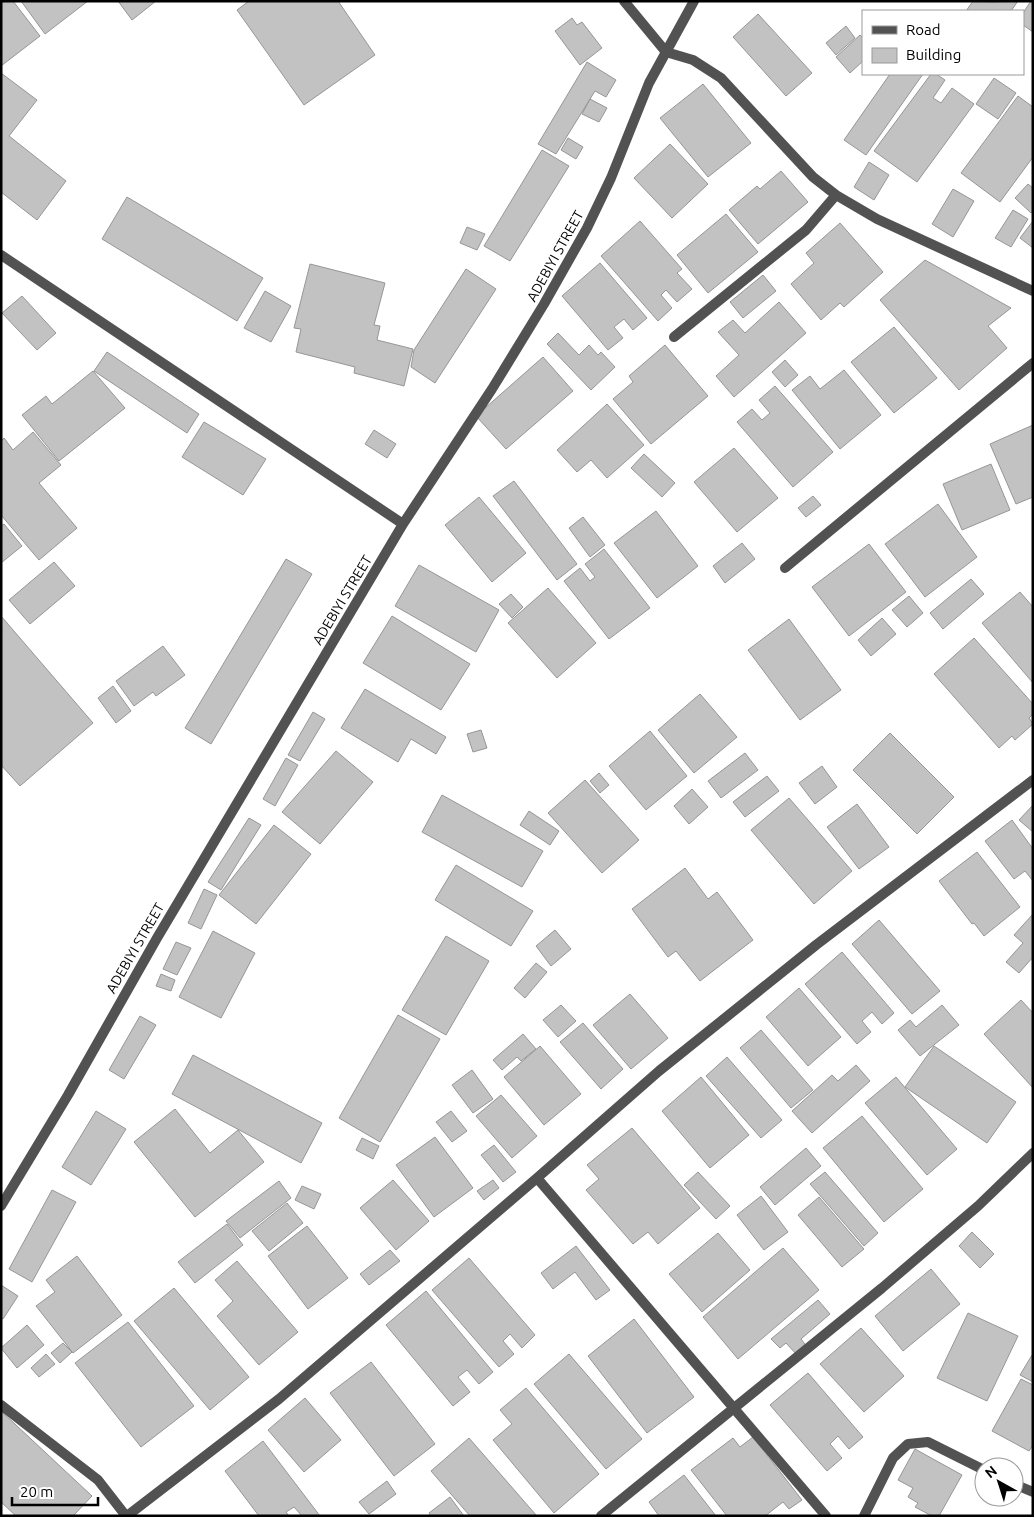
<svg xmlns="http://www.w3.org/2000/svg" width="1034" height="1517" font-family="Ubuntu,sans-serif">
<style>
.building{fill:#c2c2c2;stroke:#969696}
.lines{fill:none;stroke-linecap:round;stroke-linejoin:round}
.minor{stroke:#525252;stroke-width:10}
.labels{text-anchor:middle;stroke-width:4;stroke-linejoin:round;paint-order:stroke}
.street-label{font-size:14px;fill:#000;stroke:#fff}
</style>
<rect width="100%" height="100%" fill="#fff"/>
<path class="building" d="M13,1L40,36L1,66V2Z
M21,1H88L45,34Z
M118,1H156L132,20Z
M249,1H338L375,55L304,105L237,10Z
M973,1L992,2L1018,1L1011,11H966Z
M1031,1H1033V32L1023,25V13Z
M758,14L812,73L786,96L733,37Z
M572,18L577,25L582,22L602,48L580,65L555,31Z
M846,26L855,38L836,55L826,43Z
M860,35L863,38V61L850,73L836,57Z
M587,62L616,80L606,97L595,91L556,154L538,144Z
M1,73L37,100L9,136L66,181L37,220L1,192Z
M890,74H923L866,155L844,140Z
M931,74H936L945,80L933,98L941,103L952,88L974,104L917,182L874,151Z
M994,78L1016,93L998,119L976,104Z
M703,84L751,143L708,177L660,118Z
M1018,96L1033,107V157L1000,202L961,173Z
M590,99L607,108L599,122L582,114Z
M568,138L583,147L576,159L561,150Z
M670,144L708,184L672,218L634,178Z
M542,150L569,166L510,261L484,246Z
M869,162L889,175L874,200L854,187Z
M781,171L808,202L758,244L729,210L757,186L760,189Z
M1028,184L1033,188V211L1031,213L1015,198Z
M953,189L974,201L953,237L932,224Z
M127,197L263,278L237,321L102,239Z
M1013,210L1028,219L1011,247L995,238Z
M726,214L758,252L708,293L677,255Z
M640,221L682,269L677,273L692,289L677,302L666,290L661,295L672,308L658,321L601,256Z
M1033,221V248L1020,238Z
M840,223L883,272L844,307L840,303L821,320L791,284L814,263L806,253Z
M467,227L485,234L477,250L460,243Z
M925,260L1011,308L988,326L1007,348L959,390L880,300Z
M600,263L647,318L633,330L624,319L614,327L623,338L608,350L562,296Z
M310,264L385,283L374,325L380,326L377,340L413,349L404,386L354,373L355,367L296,352L301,329L294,328Z
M466,269L496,289L435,383L411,367L414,350Z
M763,275L776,291L743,318L730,302Z
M265,291L291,306L271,342L244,328Z
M22,296L56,333L37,350L2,313Z
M779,302L806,333L734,397L716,376L739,355L718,332L733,320L745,333Z
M894,327L937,378L894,413L851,362Z
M558,333L579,355L589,345L598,355L601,352L615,367L591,390L547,344Z
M665,345L708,396L651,444L613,399L633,382L629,376Z
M107,352L199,414L187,433L94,371Z
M543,357L573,391L506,449L476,416Z
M785,360L798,375L785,387L772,372Z
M844,370L881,415L840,449L792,390L810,376L820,389Z
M93,371L125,408L59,461L22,415L46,396L52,404Z
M775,386L833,452L793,487L737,422L752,409L762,420L770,413L759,400Z
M607,404L644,445L607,478L591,460L577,472L557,450Z
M204,422L266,459L243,495L182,457Z
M1033,425V497L1016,504L990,444Z
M374,430L396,444L387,458L365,444Z
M33,432L61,465L39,483L77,528L39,560L1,515V441L4,438L13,450Z
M734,448L778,498L737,532L694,482Z
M644,454L675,483L662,497L631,468Z
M991,464L1010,510L962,530L943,484Z
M514,481L577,564L557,580L493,496Z
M813,496L821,505L806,517L798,508Z
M479,497L526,553L492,582L445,525Z
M938,504L977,557L925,597L885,544Z
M656,511L698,566L657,598L614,543Z
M583,517L605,545L590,557L569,528Z
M4,524L22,546L1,563V526Z
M742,543L755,559L725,583L713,566Z
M869,544L906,592L849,636L812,587Z
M604,549L650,608L609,639L564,581L580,568L590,581L595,577L585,564Z
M286,559L312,574L211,744L185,728Z
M54,562L75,586L30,624L9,600Z
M419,565L499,610L476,652L395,606Z
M971,579L984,594L943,629L930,613Z
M548,588L596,643L557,678L508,623Z
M1020,592L1033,607V683L982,623Z
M511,594L523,607L512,618L499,604Z
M909,596L923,613L907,627L892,610Z
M1,616L93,723L20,786L1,765Z
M392,616L470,664L441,710L363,663Z
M882,618L896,634L871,656L858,640Z
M789,619L841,690L800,720L748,650Z
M974,638L1033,704V714L1029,718L1033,724L1015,740L1012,736L999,748L934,674Z
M163,646L185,675L156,696L153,692L134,706L116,681Z
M113,686L131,711L116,723L98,698Z
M365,689L446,737L436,754L411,739L398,762L341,728Z
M700,694L737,737L694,773L658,730Z
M313,712L325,719L300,761L288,755Z
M481,730L487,748L473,752L467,734Z
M650,731L687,776L646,810L609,766Z
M890,733L954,797L917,834L853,770Z
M336,751L373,782L320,844L282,812Z
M745,753L758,770L721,798L708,781Z
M286,758L298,765L275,806L263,799Z
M822,766L837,787L815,804L799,783Z
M599,773L609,785L600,793L590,781Z
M767,776L779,791L745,817L733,802Z
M585,780L639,840L602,873L548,813Z
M692,789L708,807L689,824L674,806Z
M442,795L543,851L522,887L422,832Z
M789,798L852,871L814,904L751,830Z
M857,804L889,847L859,869L827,827Z
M1033,805V832L1019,820Z
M529,811L559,831L550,845L520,825Z
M249,818L261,825L221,890L208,882Z
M1012,820L1033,849V881L1025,871L1014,879L985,841Z
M274,825L311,854L256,924L219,895Z
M977,852L1020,907L984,936L974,923L972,924L939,881Z
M456,865L533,911L511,946L435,900Z
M685,868L708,899L717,892L753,940L700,981L676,951L668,957L632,909Z
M204,889L217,895L201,929L188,923Z
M1033,914V957L1019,973L1006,962L1023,943L1014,935Z
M879,920L940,991L912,1014L852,944Z
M555,930L571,949L551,966L536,946Z
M213,931L255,953L221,1018L179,997Z
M446,936L489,961L446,1035L402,1010Z
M176,942L191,948L177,975L163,969Z
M842,952L894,1013L882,1024L872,1012L862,1021L871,1032L857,1044L805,984Z
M536,963L547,972L525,998L514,988Z
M161,974L175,980L171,991L156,986Z
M799,988L841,1037L808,1066L766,1017Z
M630,994L668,1038L631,1069L593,1025Z
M1021,1000L1033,1013V1088L984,1034Z
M561,1005L576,1021L558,1037L543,1020Z
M942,1005L959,1025L920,1056L898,1030L910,1020L916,1027Z
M398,1015L440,1039L380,1142L339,1118Z
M140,1016L156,1025L124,1079L109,1070Z
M583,1023L623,1069L601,1089L560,1042Z
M761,1030L813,1090L791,1108L740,1048Z
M523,1034L536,1049L521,1061L517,1057L502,1070L493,1060Z
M540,1046L581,1094L544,1125L504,1077Z
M934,1046L1016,1102L987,1143L905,1087Z
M193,1055L322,1123L301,1163L172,1094Z
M727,1057L782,1120L761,1138L706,1076Z
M856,1065L870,1081L812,1133L792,1111L832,1075L838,1081Z
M472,1070L493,1099L473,1113L452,1085Z
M701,1077L749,1135L710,1168L662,1111Z
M896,1077L957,1149L927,1175L865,1103Z
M501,1095L537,1136L512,1158L476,1116Z
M175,1109L210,1153L238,1130L264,1162L195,1217L134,1142Z
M96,1111L126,1129L91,1185L62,1167Z
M451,1111L467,1131L452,1142L436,1122Z
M862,1116L923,1189L884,1222L823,1148Z
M632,1128L700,1208L658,1244L648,1232L633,1244L586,1190L599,1179L587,1165Z
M435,1137L473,1188L434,1217L396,1165Z
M362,1138L379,1146L373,1159L356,1150Z
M494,1145L516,1172L503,1182L481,1155Z
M806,1148L821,1166L775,1205L760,1187Z
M698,1172L730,1206L716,1219L684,1185Z
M825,1172L878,1233L864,1246L810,1184Z
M393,1180L429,1221L396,1250L360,1208Z
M493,1180L499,1188L484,1200L477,1191Z
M279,1181L291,1198L240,1238L226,1221Z
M302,1186L321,1194L314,1209L295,1200Z
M52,1190L76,1202L32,1282L9,1269Z
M761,1196L788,1232L764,1250L737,1215Z
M819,1197L864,1249L842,1267L798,1215Z
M287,1203L303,1223L269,1251L252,1231Z
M227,1224L243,1245L195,1283L178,1262Z
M307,1226L348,1278L308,1309L268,1256Z
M972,1232L994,1254L980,1268L959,1246Z
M718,1233L750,1270L702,1312L669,1274Z
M576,1246L610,1290L596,1300L575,1272L553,1289L541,1273Z
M783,1248L819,1290L738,1359L703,1317Z
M390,1250L400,1261L369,1285L360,1274Z
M77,1256L122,1315L73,1353L36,1306L55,1292L46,1280Z
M469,1258L535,1335L522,1348L510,1334L503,1341L514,1354L499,1367L432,1290Z
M237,1261L298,1332L259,1365L217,1316L233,1301L215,1280Z
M931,1269L960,1304L903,1351L875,1316Z
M1,1285L18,1296L3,1319L1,1318Z
M174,1288L249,1377L210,1410L134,1321Z
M426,1291L493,1372L479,1384L467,1370L458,1377L470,1392L453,1406L386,1325Z
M818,1300L830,1314L801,1339L807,1347L797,1355L786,1343L780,1348L771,1339Z
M968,1313L1018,1336L987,1401L937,1378Z
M634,1319L694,1397L647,1433L588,1356Z
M128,1322L194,1406L141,1447L75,1363Z
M27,1325L44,1345L17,1368L1,1348Z
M861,1328L904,1376L864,1412L820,1364Z
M63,1343L72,1352L60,1363L51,1353Z
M46,1354L55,1364L39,1377L31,1368Z
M569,1354L642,1439L606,1469L534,1384Z
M1032,1355L1033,1356V1382L1020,1375Z
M371,1362L435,1444L394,1476L330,1393Z
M808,1373L863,1437L849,1449L838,1436L830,1444L842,1458L827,1471L770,1405Z
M1021,1379L1033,1385V1445L1029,1451L992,1431Z
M526,1388L599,1474L554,1513L493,1440L512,1424L500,1410Z
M305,1398L341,1440L304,1472L268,1430Z
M1,1411L92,1496L73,1516H16L1,1502Z
M753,1437L802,1500L789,1509L783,1502L765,1516H727L691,1470L733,1438L740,1447Z
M469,1438L536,1515V1516H470L431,1471Z
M263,1441L320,1516H302L294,1507L286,1512L289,1516H259L225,1471Z
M915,1449L962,1475L939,1516H932L915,1507L918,1503L908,1497L913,1488L898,1480Z
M684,1475L716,1516H659L649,1502Z
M387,1481L396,1494L369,1514L359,1502Z
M450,1497L464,1516H431L429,1513Z"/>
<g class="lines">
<path class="minor" d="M624,1L666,52L693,60L721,78L813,177L836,195L877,219L1033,291
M1,255L403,524
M674,337L806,230L836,195
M785,568L1033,363
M537,1178L826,1516
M1,1206L68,1095L157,938L403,524L492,389L544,304L587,228L611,178L649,83L694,1
M1,1405L98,1480L126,1516
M1014,1484L1033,1492
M127,1516L279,1399L537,1178L659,1071L816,945L1033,780
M601,1516L882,1288L978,1206L1033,1153
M864,1516L893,1458L908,1444L928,1442L984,1470"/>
</g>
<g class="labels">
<g class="street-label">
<text transform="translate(555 256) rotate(-61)" y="5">ADEBIYI STREET</text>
<text transform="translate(342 600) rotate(-59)" y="5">ADEBIYI STREET</text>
<text transform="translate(135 948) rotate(-60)" y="5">ADEBIYI STREET</text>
</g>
</g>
<rect width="1034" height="1517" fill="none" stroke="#000000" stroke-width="5"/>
<rect x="862" y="10" width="162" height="65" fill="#ffffff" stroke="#999999"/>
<rect x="872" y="26" width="25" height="8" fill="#525252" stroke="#999999"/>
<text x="906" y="35" font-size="15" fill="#000000">Road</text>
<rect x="872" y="48" width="25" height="15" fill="#c2c2c2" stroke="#999999"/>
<text x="906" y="60" font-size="15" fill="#000000">Building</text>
<g transform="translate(999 1482) rotate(321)"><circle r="24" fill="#ffffff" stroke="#999999"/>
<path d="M0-4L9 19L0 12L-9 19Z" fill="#000000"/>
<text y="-8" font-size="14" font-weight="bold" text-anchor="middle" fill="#000000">N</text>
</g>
<path d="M12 1497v8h86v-8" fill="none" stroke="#000000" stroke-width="2.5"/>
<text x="20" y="1497" font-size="15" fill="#000000" stroke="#ffffff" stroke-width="4" paint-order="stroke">20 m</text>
</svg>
